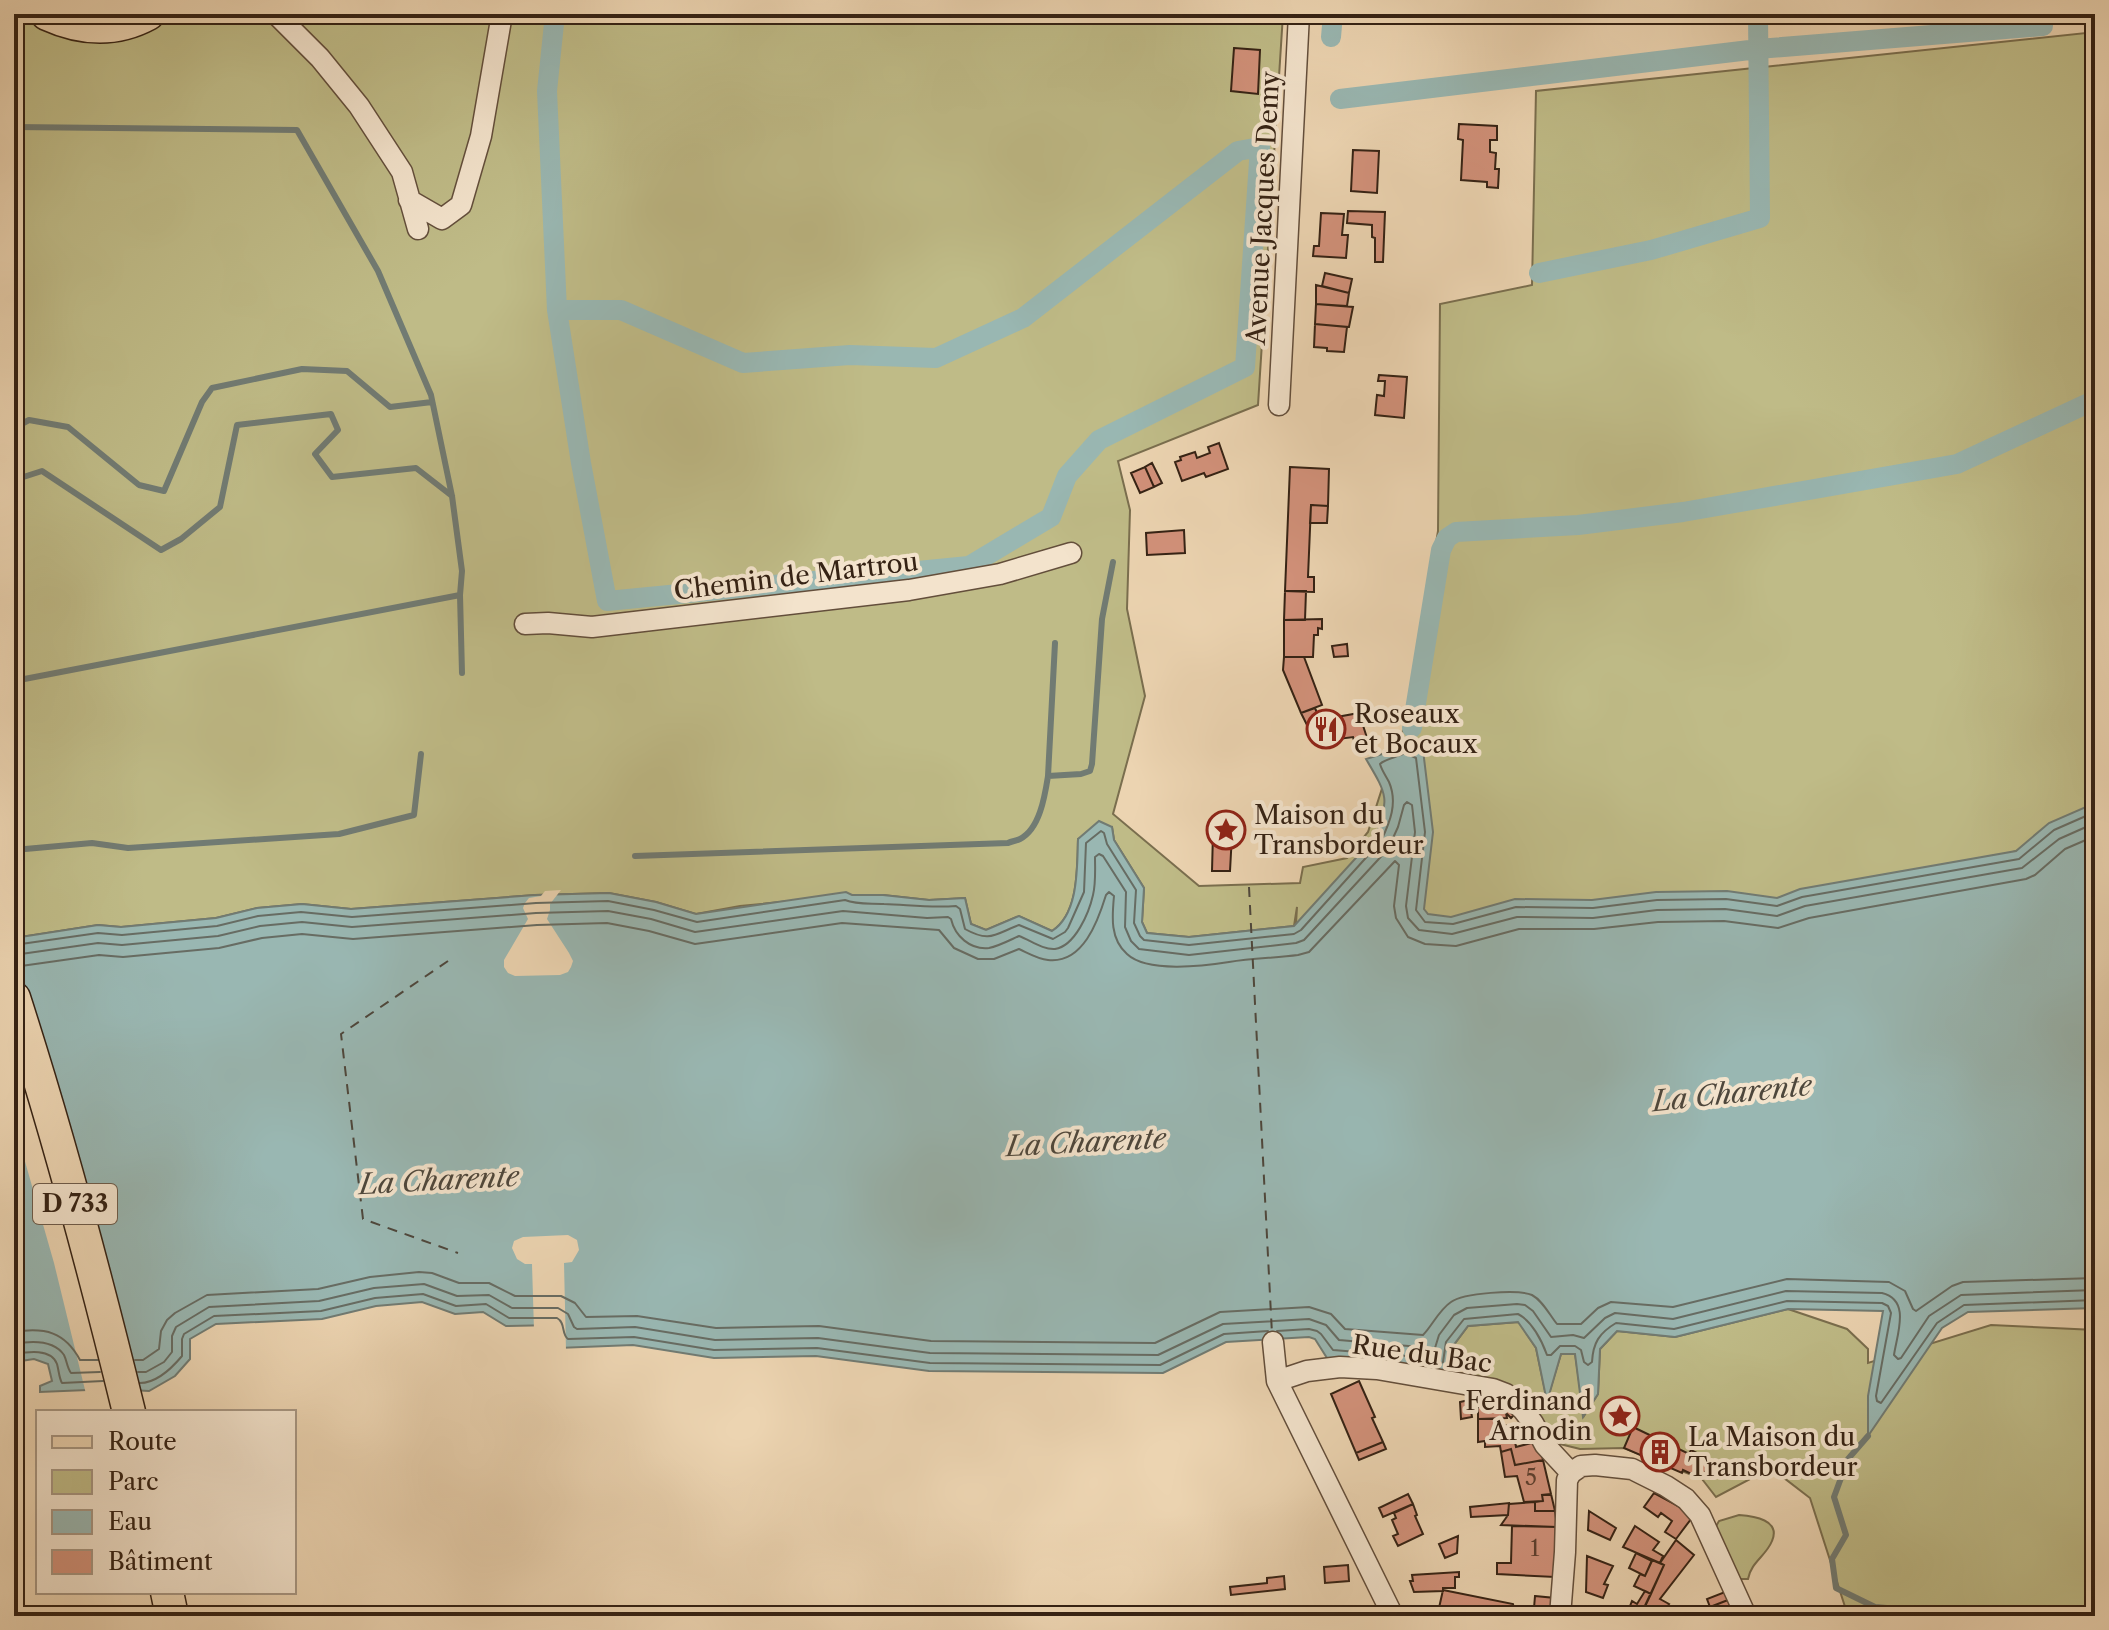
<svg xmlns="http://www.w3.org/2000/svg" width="2109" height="1630" font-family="'Libre Caslon Text',serif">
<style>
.green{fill:#bfbb87;stroke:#7a6e4e;stroke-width:2}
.water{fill:#99b7b2;stroke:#717b73;stroke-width:2}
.pier{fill:#ecd4b1}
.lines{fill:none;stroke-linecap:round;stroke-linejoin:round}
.shore{stroke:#676c63;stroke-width:2}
.stream{stroke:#717b73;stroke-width:6}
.canal{stroke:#99b7b2;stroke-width:20}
.ferry{stroke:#4e473c;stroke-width:2;stroke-dasharray:10 8;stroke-linecap:butt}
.building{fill:#d2917a;stroke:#352214;stroke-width:2}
.street-casing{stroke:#634e3b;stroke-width:23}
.primary-casing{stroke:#352214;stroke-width:35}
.street{stroke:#f3e3cc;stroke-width:20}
.primary{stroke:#ecd4b1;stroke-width:32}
.labels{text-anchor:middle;stroke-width:8;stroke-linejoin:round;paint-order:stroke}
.number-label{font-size:22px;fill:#5c3e2e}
.shield{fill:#f3e3cc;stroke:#6e5c4b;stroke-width:2}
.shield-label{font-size:24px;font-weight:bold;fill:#352214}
.street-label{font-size:26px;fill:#352214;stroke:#f3e3cc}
.poi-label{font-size:26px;fill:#352214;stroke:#f3e3cc;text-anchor:start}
.water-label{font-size:28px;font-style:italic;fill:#4e473c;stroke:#f3e3cc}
</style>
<rect width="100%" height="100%" fill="#ecd4b1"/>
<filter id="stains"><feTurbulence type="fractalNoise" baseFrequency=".0025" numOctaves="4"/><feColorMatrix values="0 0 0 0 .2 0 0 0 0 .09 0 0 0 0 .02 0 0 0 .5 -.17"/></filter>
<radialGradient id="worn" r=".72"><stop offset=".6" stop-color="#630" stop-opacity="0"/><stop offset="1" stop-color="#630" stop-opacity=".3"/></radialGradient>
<path class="green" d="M14,14H1283L1258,405L1118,461L1130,510L1127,609L1145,696L1113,814L1199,886L1300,883L1303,867L1347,858L1368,832L1396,745L1406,725L1438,531L1440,304L1532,285L1536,91L2095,32V817L2052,841L1792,914L1415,919L1383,849L1296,924L1297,907L1294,926L1189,937L1147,933L1142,922L1144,888L1114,840L1112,827L1078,839C1077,867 1079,914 1052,931L1019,916L986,930L971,924L965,898L929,900L883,895H852L740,906L696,914L656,902L609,893L535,895L351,909L302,904L257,908L216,918L121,927L98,925L14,938Z
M1788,1309L1847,1329L1868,1349V1363L1991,1325L2095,1330V1616H1848L1810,1498L1771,1468L1716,1497L1702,1479L1624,1448L1580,1449L1556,1443L1463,1370L1461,1366L1451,1363L1453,1346L1468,1326L1519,1322L1536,1348L1547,1400L1561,1354L1575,1353L1584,1416L1598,1394L1600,1349L1617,1331L1675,1337Z
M1739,1515C1754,1516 1781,1520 1772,1541C1766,1556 1751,1562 1748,1579H1740L1715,1528L1719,1521Z"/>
<path class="water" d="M1402,745L1423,750L1433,832L1424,909L1428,914L1451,917L1515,899L1592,900L1656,892L1727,891L1777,898L1800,889L2016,851L2049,823L2095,803V1308L1968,1312L1942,1328L1868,1436V1396L1883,1311L1788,1309L1675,1337L1617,1331L1600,1349L1598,1394L1583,1417L1575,1354H1561L1547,1402L1536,1348L1518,1322L1468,1326L1453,1346L1449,1377L1419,1365L1327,1358L1315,1339L1309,1337L1226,1342L1163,1373L929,1371L816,1356L714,1358L633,1345L558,1348L555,1325L506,1326L483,1312L455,1314L422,1302L376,1306L322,1319L216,1324L190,1339V1359L175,1376L149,1391L112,1389L40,1392V1386L52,1381L48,1364L34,1359L14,1362V938L98,925L121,927L216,918L257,908L302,904L351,909L535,895L609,893L656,902L696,914L846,892L852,895H883L929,900L965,898L971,924L986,930L1019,916L1052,931C1079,914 1077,867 1078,839L1099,821L1112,827L1114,840L1144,888L1142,922L1147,933L1189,937L1294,926L1375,837C1391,799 1386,793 1366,759L1395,750Z"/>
<path class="pier" d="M561,890L550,904V910L547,919L569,953L573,961L571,967L568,972L560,975L515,976L508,973L504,967V960L528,919L523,908L525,903L529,898L541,896L545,891Z
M14,951L61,1102L112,1393L86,1394L54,1263L14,1123Z
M568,1235L577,1240L579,1250L572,1262L564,1263L566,1351L558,1352L555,1348L552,1329L534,1330L532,1264H525L517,1259L512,1248L514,1241L523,1237Z"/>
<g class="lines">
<path class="shore" d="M14,945L98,933L122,935L217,926L258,916L301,912L352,917L536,903L608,901L654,910L697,922L845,900C857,905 871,903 884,904C910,905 930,908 956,906L960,909L965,929C990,943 995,934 1019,925L1053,939L1065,932L1068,928L1084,892L1086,843L1101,831L1104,833L1107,844L1136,890L1134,923L1140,936L1144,940L1189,945L1294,934L1301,930L1381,841C1390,822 1398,803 1389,782C1386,776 1382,771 1380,764C1385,759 1398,757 1405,753L1416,758L1425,832L1416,910L1425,922L1453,924L1516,907L1593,908L1657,900L1726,899L1777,906L1802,897L2019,859L2054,830L2095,812
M14,955L98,943L122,945L218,936L260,926L302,922L352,927L536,913L608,911L651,919L695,932L843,911L927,918L948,917L951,919C955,936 970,950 989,948C999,946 1010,940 1019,936C1030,940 1043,950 1055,949C1075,946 1089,913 1093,895C1096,883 1095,869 1095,857L1099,854L1103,856L1126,892L1125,927L1131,941L1139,949L1189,955L1296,943L1304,940L1388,849L1398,827L1404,805L1407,802L1412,805L1415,832L1406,906L1408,918L1419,930L1452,934L1517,917L1593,918L1657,910L1725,909L1777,916L1805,906L2022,868L2059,839L2095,823
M14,967L99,955L123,957L219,948L262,938L302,934L353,939L537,925L607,923L649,931L695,944L842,923L939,930L954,948L978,959H994L1019,949C1028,953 1038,959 1048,960C1083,964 1098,921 1106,895L1109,892L1114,896C1112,917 1110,939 1127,954C1147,973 1204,966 1229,962C1252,958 1275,958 1298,955L1309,952L1395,861L1399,865L1394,906L1396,918L1408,937L1425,944L1456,946L1519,929H1594L1658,922L1724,921L1778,928L1809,918L2026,879L2035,875L2065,849L2095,836
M1277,1331L1309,1329L1317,1331L1321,1334L1333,1350L1419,1357L1440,1364L1443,1362L1446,1342L1464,1319L1518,1314C1532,1321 1542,1341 1547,1355H1551L1560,1346H1575L1581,1350L1584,1362L1588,1365L1592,1362C1593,1343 1599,1333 1616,1323L1674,1329L1787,1301L1882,1303L1888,1306L1891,1313L1876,1396L1877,1401L1881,1403L1937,1323L1964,1305L2095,1300
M14,1332C45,1327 65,1332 80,1360H98
M14,1344C30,1341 53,1339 64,1355C67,1361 67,1368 71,1373L100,1372
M14,1354C27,1352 51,1348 57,1364C59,1371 59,1378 62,1383L103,1381
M135,1360H143L159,1349L161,1331L167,1320L175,1313L207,1295L318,1289L370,1277L419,1272L432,1273L459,1283H489L515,1296H561L575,1303L586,1317L637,1316L716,1328L819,1326L931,1341L1155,1343L1220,1312L1309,1307L1331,1314L1345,1329L1423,1335C1432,1326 1439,1310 1451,1302C1463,1293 1518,1289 1532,1295C1543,1301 1549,1314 1557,1324H1581L1598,1308L1611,1302L1673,1307L1787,1279L1889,1282L1905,1291L1913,1309L1916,1311L1952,1286L1963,1282L2095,1278
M138,1372H146L164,1362L172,1352V1336L176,1327L209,1307L319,1301L374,1288L424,1284L457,1296L489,1295L512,1308H558L568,1314L574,1327L577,1329L635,1327L715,1340L818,1338L930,1353L1158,1355L1223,1324L1309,1319L1326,1325L1339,1340L1420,1347L1431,1350L1435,1348L1439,1335L1454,1315L1467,1308L1517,1304L1525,1305L1533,1311L1551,1337L1573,1335L1584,1338L1605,1318L1615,1313L1673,1319L1786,1291L1882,1293C1911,1300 1897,1334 1894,1355L1898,1359L1901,1358L1929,1316L1961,1295L2095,1290
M140,1383C157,1383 172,1368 182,1356V1339L184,1334L214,1316L321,1311L375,1298L423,1294L456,1306L486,1304L509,1318H557C566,1323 561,1334 568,1339L634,1337L714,1350L817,1348L930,1363L1160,1365L1224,1334L1268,1331"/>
<path class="stream" d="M14,127L297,130L378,271L431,395L452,496L462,571L460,595L462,673
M14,428L29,420L68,427L139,485L164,491L202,402L212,388L302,369L347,371L390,407L432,402
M14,480L42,471L161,550L181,539L220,507L237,425L331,414L338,430L315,454L332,477L416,468L452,496
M14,681L460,595
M1048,776L1081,774L1090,771L1092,764L1102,619L1113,562
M14,850L92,843L128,848L339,834L414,815L421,754
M635,856L1008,843C1012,841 1016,841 1020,839C1040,829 1045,795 1048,776L1055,643
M1868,1436L1848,1459L1834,1497L1846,1535L1832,1559L1836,1588L1875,1607L1934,1612L1943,1616"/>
<path class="canal" d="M555,14L547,91L557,310L581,463L607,601L969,566L1051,517L1067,476L1099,440L1245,367L1260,147L1238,151L1023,318L936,358L850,355L743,363L621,310H557
M1331,37L1333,14
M1340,99L1758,49L2043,26V14
M1539,273L1651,250L1760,218L1758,14
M1412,728L1441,550L1447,538L1456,532L1578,525L1683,512L1957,464L2095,400"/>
<path class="ferry" d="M1249,887L1272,1334
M448,961L341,1034L363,1219L458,1253"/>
</g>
<path class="building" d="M1234,48L1260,50L1258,94L1231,91Z
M1459,124L1497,126V140H1490V152L1496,153L1495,169H1499L1498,188L1487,187V182L1461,180L1463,140L1458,139Z
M1353,150L1379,151L1377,193L1351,191Z
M1348,211L1385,212L1383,262H1375V238L1372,237V225L1347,223Z
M1321,213L1344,214L1342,235H1348L1346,258L1313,256L1314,246H1319Z
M1325,273L1352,279L1349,293L1322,286Z
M1316,285L1349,293L1347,306L1316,304Z
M1316,304L1353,307L1349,327L1315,324Z
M1315,324L1347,327L1344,352L1327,351V348L1314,347Z
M1379,375L1407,377L1404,418L1375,415L1377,395L1384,396L1385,381H1378Z
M1219,443L1228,469L1206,477L1204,473L1182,481L1175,462L1181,460L1180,457L1195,452L1197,458L1210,453L1208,447Z
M1152,463L1162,483L1154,487L1145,467Z
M1145,467L1154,487L1140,493L1131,473Z
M1290,467L1329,469L1328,506L1311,505L1308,577H1314V592L1285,591Z
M1311,505L1328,506L1327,523H1310Z
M1184,530L1185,553L1147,555L1146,533Z
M1285,591H1306L1305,620H1284Z
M1322,619V629L1318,628V635H1314L1313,657H1284V620Z
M1347,644L1348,656L1334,657L1332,646Z
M1284,657H1304L1322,705L1301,713L1283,670Z
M1315,708L1320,720L1307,725L1301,713Z
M1359,713L1368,741L1355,744L1353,737L1324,741L1320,720Z
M1213,833L1232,834L1230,871H1212Z
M1359,1381L1375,1417L1372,1418L1383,1442L1356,1453L1331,1394Z
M1480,1398L1508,1404L1516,1413L1511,1418L1506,1413L1478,1406V1408L1470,1410L1469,1400H1480Z
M1469,1400L1472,1417L1461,1419L1460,1402Z
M1478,1406L1506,1413L1507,1418L1478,1419Z
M1478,1419H1499L1500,1427L1509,1425L1511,1437L1514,1436L1516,1447L1539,1441L1543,1460L1515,1465L1511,1449L1501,1452L1500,1446L1485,1447V1441L1478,1442Z
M1633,1427L1689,1454L1691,1450L1711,1460L1702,1479L1683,1470L1682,1473L1624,1448Z
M1383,1442L1386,1449L1359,1460L1356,1453Z
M1511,1449L1515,1465L1543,1460L1551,1494L1542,1495L1543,1501L1524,1502L1517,1476L1505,1477L1501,1452Z
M1654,1493L1682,1508L1691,1519L1676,1539L1665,1532L1672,1521L1661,1513L1658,1517L1644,1507Z
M1408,1494L1413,1504L1383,1517L1379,1508Z
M1551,1494L1555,1511H1535V1502L1543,1501L1542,1495Z
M1535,1502V1511H1555L1557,1527L1501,1525L1508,1515L1509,1504Z
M1509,1503L1508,1515L1471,1517L1470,1507Z
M1413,1504L1417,1515L1415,1516L1423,1534L1398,1546L1393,1536L1398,1534L1392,1520L1396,1518L1394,1513Z
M1589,1511L1616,1528L1610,1540L1588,1530Z
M1512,1526L1557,1527L1555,1577L1497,1574V1563H1511Z
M1635,1526L1659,1542L1653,1550L1663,1556L1660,1563L1623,1547Z
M1458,1536L1457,1553L1445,1558L1439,1544Z
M1676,1540L1694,1555L1660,1599L1669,1604L1660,1616H1652L1643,1610L1664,1565L1660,1563Z
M1636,1553L1652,1561L1645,1576L1629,1568Z
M1587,1556L1613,1566L1604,1584L1608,1585L1603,1598L1586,1592Z
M1652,1560L1664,1565L1651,1594L1634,1586L1640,1574L1645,1576Z
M1348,1565L1349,1581L1325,1583L1324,1567Z
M1459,1572V1577H1455V1588H1443V1591L1414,1592L1410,1581H1413L1412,1575Z
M1284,1576L1285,1589L1231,1595L1230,1587L1267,1583V1578Z
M1443,1590L1513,1604L1515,1615L1529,1614L1530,1616H1480L1450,1610L1448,1616H1433L1435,1607L1439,1608Z
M1645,1591L1651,1594L1641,1615L1627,1614L1632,1601L1637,1604Z
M1725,1592L1728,1600L1710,1607L1707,1599Z
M1535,1596L1555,1598L1553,1610L1534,1608Z
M1728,1600L1732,1611L1727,1616H1699L1705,1609Z"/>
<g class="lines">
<g class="street-casing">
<path id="street" d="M276,14L320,58L359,106L402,172L418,229
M409,200L442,219L461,205L481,136L502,14
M1279,405L1299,14
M525,624L548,623L592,627L909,590L1000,574L1071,553
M1273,1342L1277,1381L1393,1616
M1277,1381L1307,1371L1340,1367L1377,1369L1493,1389L1506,1394L1523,1410L1533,1423L1545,1445L1571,1473
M1571,1473L1581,1466L1595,1465L1632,1469L1666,1486L1686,1499L1700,1515L1746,1616
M1560,1616L1565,1552L1567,1480L1571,1473"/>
</g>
<g class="primary-casing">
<path id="primary" d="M47,14C80,29 115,32 148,14
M14,998C58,1134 95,1273 129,1412
M167,1592L172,1616"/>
</g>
<use href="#street" class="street"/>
<use href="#primary" class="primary"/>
</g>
<defs>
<g id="restaurant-ring" transform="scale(2)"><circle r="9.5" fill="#f3e3cc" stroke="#8f2418" stroke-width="1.5"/><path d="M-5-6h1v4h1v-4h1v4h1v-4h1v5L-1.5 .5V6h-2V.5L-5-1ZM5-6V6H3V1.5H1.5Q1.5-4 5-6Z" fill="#8f2418"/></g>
<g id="sight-ring" transform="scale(2)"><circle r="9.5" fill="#f3e3cc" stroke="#8f2418" stroke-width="1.5"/><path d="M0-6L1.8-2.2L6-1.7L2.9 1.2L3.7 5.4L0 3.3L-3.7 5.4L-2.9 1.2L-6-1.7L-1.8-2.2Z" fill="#8f2418"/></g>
<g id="building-ring" transform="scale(2)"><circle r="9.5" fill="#f3e3cc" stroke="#8f2418" stroke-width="1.5"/><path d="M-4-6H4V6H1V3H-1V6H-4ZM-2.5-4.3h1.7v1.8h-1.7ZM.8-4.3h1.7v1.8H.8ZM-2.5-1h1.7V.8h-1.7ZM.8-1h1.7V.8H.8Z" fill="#8f2418"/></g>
</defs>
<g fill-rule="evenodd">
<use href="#restaurant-ring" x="1326" y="729"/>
<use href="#sight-ring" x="1226" y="830"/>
<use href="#sight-ring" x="1620" y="1416"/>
<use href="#building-ring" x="1660" y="1452"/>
</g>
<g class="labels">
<g class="number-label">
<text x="1531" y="1485">5</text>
<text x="1535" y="1556">1</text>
</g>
<rect class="shield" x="33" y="1184" width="84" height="40" rx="6"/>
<g class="shield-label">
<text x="75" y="1212">D 733</text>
</g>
<g class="street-label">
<text transform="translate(1263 208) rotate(-87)" y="9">Avenue Jacques Demy</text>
<text transform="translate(796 576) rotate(-7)" y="9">Chemin de Martrou</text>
<text transform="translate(1422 1354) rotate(8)" y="9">Rue du Bac</text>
</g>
<g class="poi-label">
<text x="1354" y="723">Roseaux<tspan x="1354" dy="30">et Bocaux</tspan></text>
<text x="1254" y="824">Maison du<tspan x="1254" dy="30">Transbordeur</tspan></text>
<text x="1592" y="1410" text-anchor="end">Ferdinand<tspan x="1592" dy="30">Arnodin</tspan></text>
<text x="1688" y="1446">La Maison du<tspan x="1688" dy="30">Transbordeur</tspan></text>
</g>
<g class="water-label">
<text transform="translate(1732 1093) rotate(-6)" y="10">La Charente</text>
<text transform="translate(1086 1142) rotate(-3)" y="10">La Charente</text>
<text transform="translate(439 1180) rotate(-3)" y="10">La Charente</text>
</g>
</g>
<rect width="2109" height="1630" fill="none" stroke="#ecd4b1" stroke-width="48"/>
<rect x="16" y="16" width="2077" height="1598" fill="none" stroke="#352214" stroke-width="4"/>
<rect x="24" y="24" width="2061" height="1582" fill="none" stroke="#352214" stroke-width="2"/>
<rect x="36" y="1410" width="260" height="184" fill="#f3e3cc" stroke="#a79682" stroke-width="2"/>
<rect x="52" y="1436" width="40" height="12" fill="#ecd4b1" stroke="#a79682" stroke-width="2"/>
<text x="108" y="1450" font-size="24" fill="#352214">Route</text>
<rect x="52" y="1470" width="40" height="24" fill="#bfbb87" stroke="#a79682" stroke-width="2"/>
<text x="108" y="1490" font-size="24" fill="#352214">Parc</text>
<rect x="52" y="1510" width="40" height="24" fill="#99b7b2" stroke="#a79682" stroke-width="2"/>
<text x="108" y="1530" font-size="24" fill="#352214">Eau</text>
<rect x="52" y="1550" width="40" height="24" fill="#d2917a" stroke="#a79682" stroke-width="2"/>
<text x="108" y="1570" font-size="24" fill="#352214">Bâtiment</text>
<rect width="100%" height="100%" filter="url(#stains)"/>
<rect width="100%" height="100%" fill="url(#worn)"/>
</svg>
